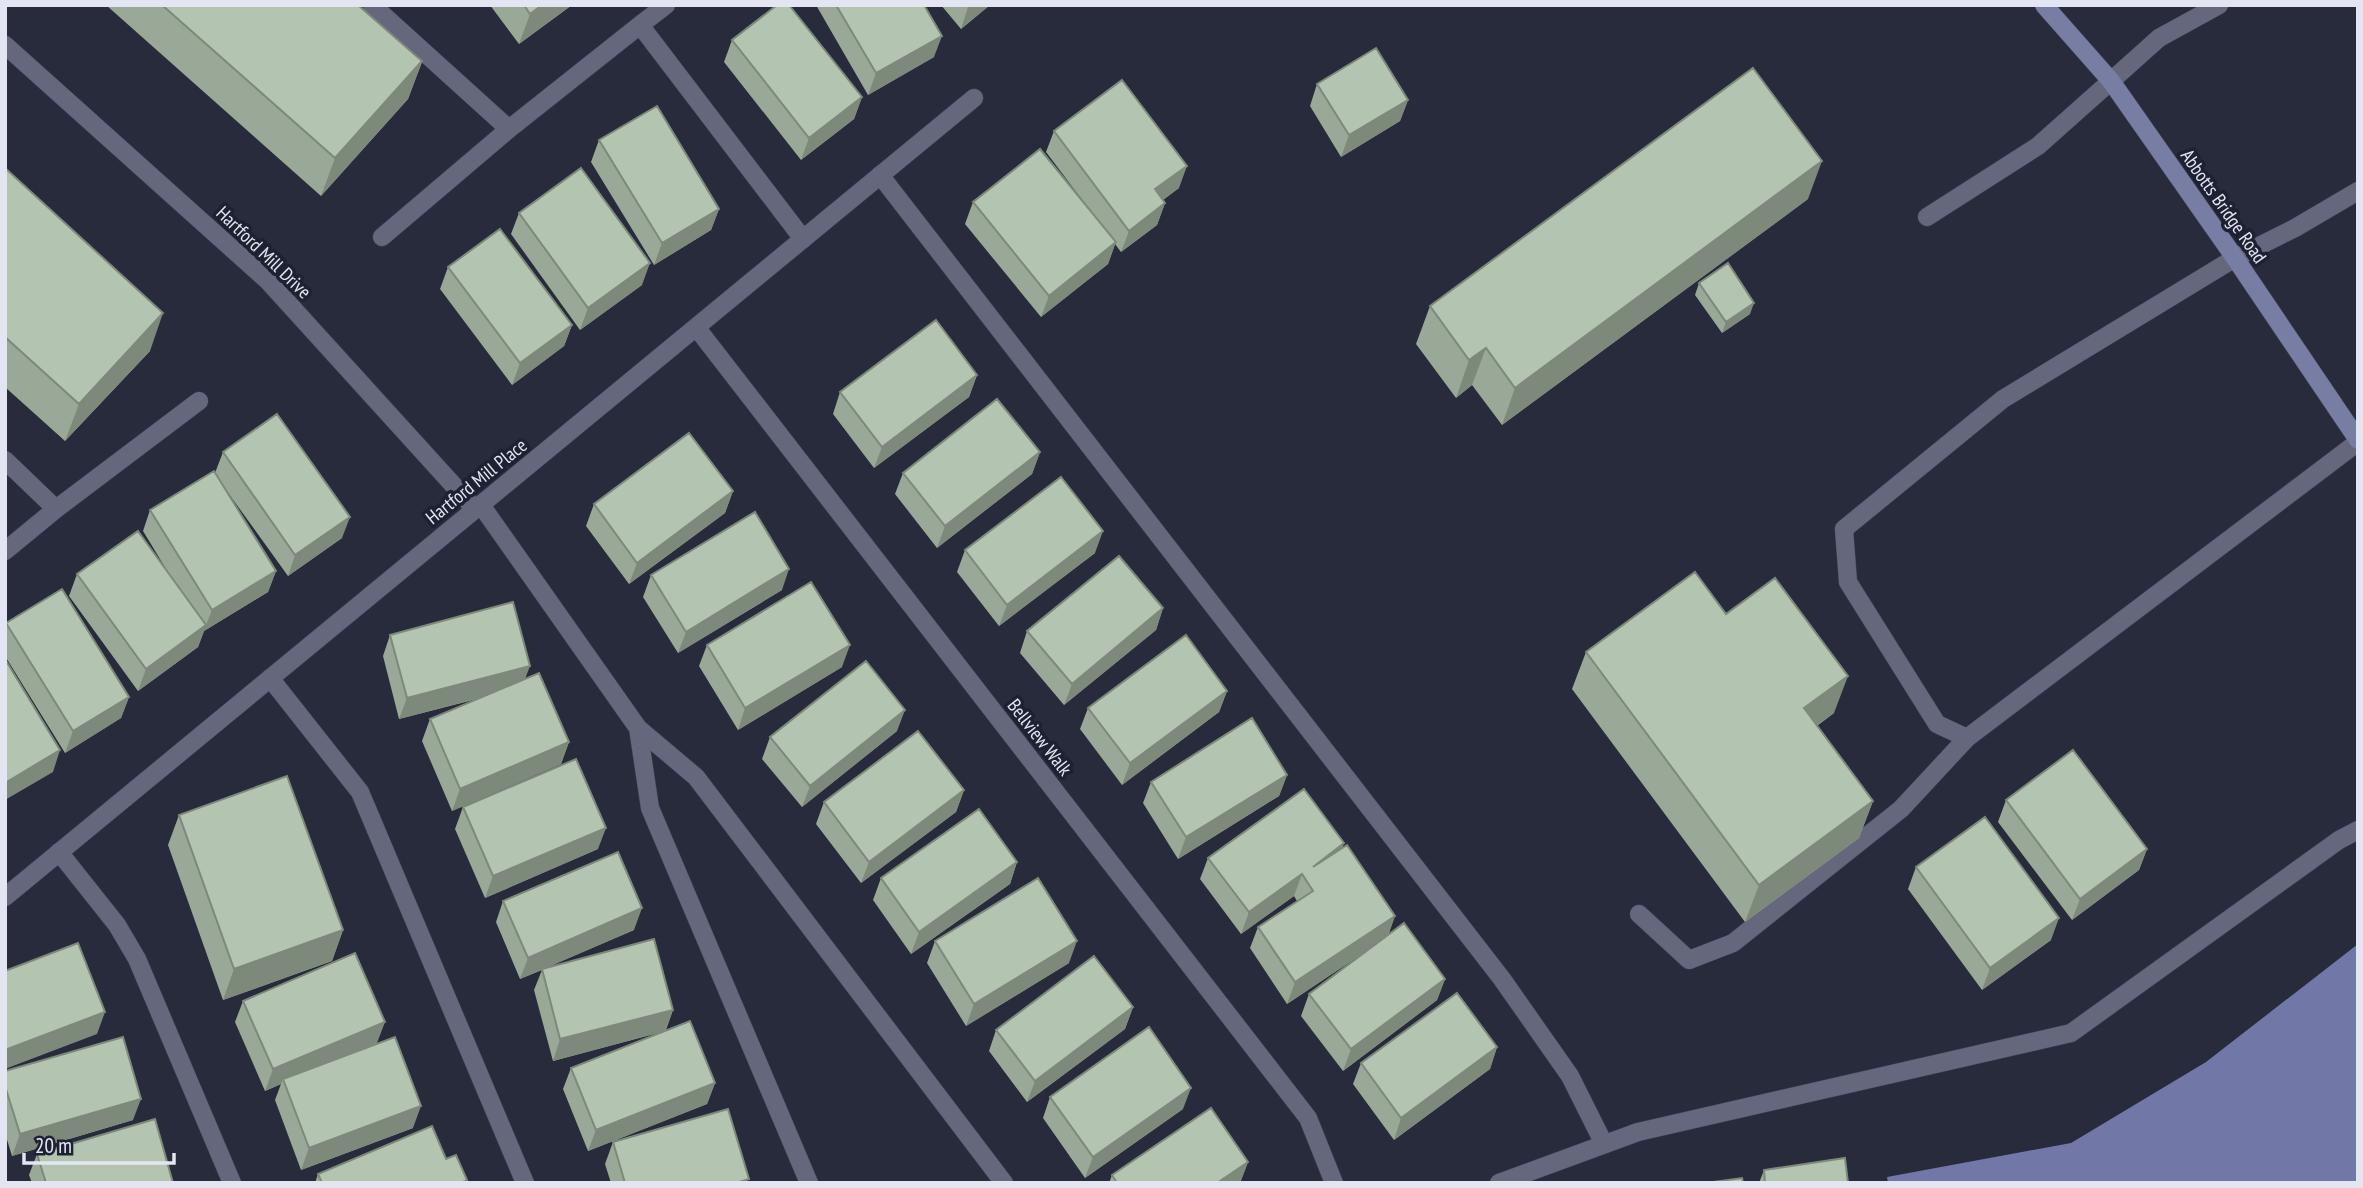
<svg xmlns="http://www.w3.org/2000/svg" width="2363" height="1188" font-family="'PT Sans Narrow',sans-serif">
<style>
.water{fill:#7178a7}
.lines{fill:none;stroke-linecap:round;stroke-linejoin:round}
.service-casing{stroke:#434655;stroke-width:19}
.minor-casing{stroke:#434655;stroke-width:19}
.secondary-casing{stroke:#434655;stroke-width:19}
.service{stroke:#65687d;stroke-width:18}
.minor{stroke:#65687d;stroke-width:18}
.secondary{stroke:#787da3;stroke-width:18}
.wall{fill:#9aa997}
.shaded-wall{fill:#7d897b}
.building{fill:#b3c4b0;stroke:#7d897b;stroke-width:2}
.labels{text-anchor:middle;stroke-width:7;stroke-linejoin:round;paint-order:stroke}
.street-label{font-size:19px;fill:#e3e6f2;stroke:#1e2132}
</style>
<rect width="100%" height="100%" fill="#282b3c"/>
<path class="water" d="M2358,944V1183H1888L1887,1177L2071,1143L2206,1062Z"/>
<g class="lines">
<g class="service-casing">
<path id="service" d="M372,5L509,129L640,25L803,239
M640,25L666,5
M880,175L1502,979L1570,1076L1604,1144
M2358,191L2295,228L2235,258L2003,399L1844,529L1848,582L1937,724L1967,738L2358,442
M1927,217L2038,146L2111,81
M382,237L509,129
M5,460L56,509
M481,505L638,728L696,777L1004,1183
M5,551L56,509L199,401
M638,728L650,808L809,1183
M59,852L117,925L137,959L232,1183
M1639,914L1689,960L1733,943L1901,809L1967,738"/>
</g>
<g class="minor-casing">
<path id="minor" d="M5,45L268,281L475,509
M2111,81L2159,38L2219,5
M696,327L1308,1118L1334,1183
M270,678L360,792L525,1183
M5,897L974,98
M1499,1183L1638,1132L2071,1033L2339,840L2358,830"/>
</g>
<g class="secondary-casing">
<path id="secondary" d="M2044,5L2111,81L2235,258L2358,440"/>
</g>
<use href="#service" class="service"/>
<use href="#minor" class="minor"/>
<use href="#secondary" class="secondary"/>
</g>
<path class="wall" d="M106,5H358L422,62L408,99L321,196Z
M490,5H572L519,44Z
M816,5H924L934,57L868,95Z
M941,5H990L961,29Z
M732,40L862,97L854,119L801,160L724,62Z
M1317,84L1408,100L1400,121L1341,157L1310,106Z
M1054,131L1179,188L1163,200L1165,203L1157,225L1121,252L1115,244L1108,264L1041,317L965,224L973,202L1089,209L1046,152Z
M599,140L719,209L711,230L654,265L591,162Z
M5,168L150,351L65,441L5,387Z
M1808,199L1502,425L1472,385L1456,398L1416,344L1430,306Z
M519,213L642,285L580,330L511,234Z
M448,267L572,325L564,346L512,385L440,289Z
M1699,283L1750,314L1722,333L1695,295Z
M977,375L969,397L874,468L833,414L840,392Z
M223,452L342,538L288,576L221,483L276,571L268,592L204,631L198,647L138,691L69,596L77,574L166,569L143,531L150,510L215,473Z
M1040,452L1032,474L937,548L895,494L903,473Z
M733,491L725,513L629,584L586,526L594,504Z
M965,550L1095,553L999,626L957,572Z
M651,575L782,590L678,653L643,597Z
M1163,608L1156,630L1064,705L1020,653L1027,631Z
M1726,614L1834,713L1817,726L1873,801L1859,838L1745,922L1572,689L1586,652Z
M6,623L129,697L121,718L65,753L5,656Z
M390,635L525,678L569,742L561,764L452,811L422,741L430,719L477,699L399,719L383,656Z
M707,645L842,667L738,730L699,666Z
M1227,691L1219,712L1122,785L1080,729L1088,708Z
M897,731L802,807L762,759L770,737Z
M1287,775L1279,796L1178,859L1143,803L1151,782Z
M964,790L956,812L861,883L816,824L824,802Z
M2006,800L2147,849L2139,870L2072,920L1998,822Z
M463,807L598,849L485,898L455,829Z
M179,815L343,930L332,961L223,1000L168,845Z
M1344,843L1342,848L1395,916L1388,936L1445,979L1437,1000L1343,1071L1301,1016L1309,994L1374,946L1287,1004L1250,948L1258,927L1297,901L1294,896L1241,934L1200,879L1208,858Z
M1017,862L1010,884L911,954L873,900L881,878Z
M1916,867L2051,940L1982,990L1908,889Z
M503,901L634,930L548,967L673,1010L666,1030L715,1083L707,1104L588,1151L563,1089L571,1068L658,1033L553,1061L534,990L542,970L520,979L496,922Z
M935,941L1069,963L966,1026L927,963Z
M243,1001L377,1043L413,1128L301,1170L275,1100L281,1084L265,1091L235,1022Z
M1133,1007L1125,1029L1027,1102L989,1051L996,1030Z
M1497,1047L1490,1069L1394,1140L1353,1084L1361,1063Z
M5,1071L133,1120L12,1156L5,1133Z
M1050,1097L1183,1109L1085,1178L1043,1118Z
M613,1142L747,1183H611L605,1164Z
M37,1154L173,1183H32L29,1175Z
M446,1159L467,1180L466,1183H315L318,1174Z
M1248,1162L1240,1183H1109L1112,1175Z
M1764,1170L1848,1183H1759Z"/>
<path class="shaded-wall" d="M542,5H572L519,44L530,14Z
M971,5H990L961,29L968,7Z
M942,36L934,57L868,95L876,73Z
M422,61L408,99L321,196L335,158Z
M862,97L854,119L801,160L809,138Z
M1408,100L1400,121L1341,157L1349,135Z
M1822,161L1808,199L1502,425L1515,388Z
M1187,166L1179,188L1147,211L1155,189Z
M1165,203L1157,225L1121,252L1129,231Z
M719,209L711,230L654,265L662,243Z
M1116,242L1108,264L1041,317L1049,296Z
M650,263L642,285L580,330L588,308Z
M1754,303L1750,314L1722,333L1726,322Z
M163,313L150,351L65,441L79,404Z
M572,325L564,346L512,385L520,363Z
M1486,348L1472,385L1456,398L1469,360Z
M977,375L969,397L874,468L882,447Z
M1040,452L1032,474L937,548L945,526Z
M733,491L725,513L629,584L637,563Z
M350,517L342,538L288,576L295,555Z
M1103,531L1095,553L999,626L1007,605Z
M789,569L782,590L678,653L686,632Z
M276,571L268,592L204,631L198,647L138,691L146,669L206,625L212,610Z
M1163,608L1156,630L1064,705L1072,684Z
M850,645L842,667L738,730L745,708Z
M530,666L522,687L399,719L407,698Z
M1848,676L1834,713L1790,745L1804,708Z
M1227,691L1219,712L1122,785L1130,763Z
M129,697L121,718L65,753L73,731Z
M905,710L897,731L802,807L810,786Z
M569,742L561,764L452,811L460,789Z
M60,750L53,772L5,800V783Z
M1287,775L1279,796L1178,859L1186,837Z
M964,790L956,812L861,883L869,862Z
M1873,801L1859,838L1745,922L1759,885Z
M606,828L598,849L485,898L493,876Z
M1344,843L1336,865L1313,867Z
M2147,849L2139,870L2072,920L2080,899Z
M1017,862L1010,884L911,954L919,932Z
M1302,874L1294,896L1241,934L1249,912Z
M642,908L634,930L520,979L528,958Z
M1395,916L1387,937L1287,1004L1295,982Z
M2059,918L2051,940L1982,990L1990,968Z
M343,930L332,961L223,1000L234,969Z
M1077,941L1069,963L966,1026L974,1004Z
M1445,979L1437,1000L1343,1071L1351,1049Z
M1133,1007L1125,1029L1027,1102L1035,1081Z
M673,1010L665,1031L553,1061L560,1039Z
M105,1012L97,1034L5,1069V1050Z
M385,1022L377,1043L283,1079L281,1084L265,1091L273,1069Z
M1497,1047L1490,1069L1394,1140L1401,1118Z
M715,1083L707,1104L588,1151L596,1130Z
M1191,1088L1183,1109L1085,1178L1093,1157Z
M141,1099L133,1120L12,1156L20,1134Z
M421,1106L413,1128L301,1170L309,1148Z
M1248,1162L1240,1183H1217Z"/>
<path class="building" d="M162,5H358L422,61L335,158Z
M524,5H542L530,14Z
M777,5H789L862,97L809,138L732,40Z
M836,5H924L942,36L876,73Z
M1376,48L1408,100L1349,135L1317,84Z
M1753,68L1822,161L1515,388L1486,348L1469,360L1430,306Z
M1122,80L1187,166L1155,189L1165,203L1129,231L1054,131Z
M657,106L719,209L662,243L599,140Z
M1040,149L1116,242L1049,296L973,202Z
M5,168L163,313L79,404L5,337Z
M581,168L650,263L588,308L519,213Z
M500,229L572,325L520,363L448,267Z
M1728,263L1754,303L1726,322L1699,283Z
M936,320L977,375L882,447L840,392Z
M997,399L1040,452L945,526L903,473Z
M277,414L350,517L295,555L223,452Z
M689,433L733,491L637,563L594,504Z
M214,471L276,571L212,610L150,510Z
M1061,477L1103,531L1007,605L965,550Z
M755,512L789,569L686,632L651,575Z
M138,531L206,625L146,669L77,574Z
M1119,556L1163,608L1072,684L1027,631Z
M1695,572L1726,614L1775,578L1848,676L1804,708L1873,801L1759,885L1586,652Z
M811,582L850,645L745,708L707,645Z
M62,589L129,697L73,731L6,623Z
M513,602L530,666L407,698L390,635Z
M1186,635L1227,691L1130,763L1088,708Z
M5,659L60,750L5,783Z
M866,661L905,710L810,786L770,737Z
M539,673L569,742L460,789L430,719Z
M1252,718L1287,775L1186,837L1151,782Z
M918,731L964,790L869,862L824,802Z
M2073,750L2147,849L2080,899L2006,800Z
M576,759L606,828L493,876L463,807Z
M287,776L343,930L234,969L179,815Z
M1304,789L1344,843L1313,867L1347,845L1395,916L1295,982L1258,927L1313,891L1302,874L1249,912L1208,858Z
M979,809L1017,862L919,932L881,878Z
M1985,817L2059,918L1990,968L1916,867Z
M618,852L642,908L528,958L503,901Z
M1038,878L1077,941L974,1004L935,941Z
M1404,923L1445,979L1351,1049L1309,994Z
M654,939L673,1010L560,1039L542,969Z
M78,943L105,1012L5,1050V971Z
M355,953L385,1022L273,1069L243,1001Z
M1094,956L1133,1007L1035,1081L996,1030Z
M1457,993L1497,1047L1401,1118L1361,1063Z
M690,1021L715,1083L596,1130L571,1068Z
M1149,1027L1191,1088L1093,1157L1050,1097Z
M123,1037L141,1099L20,1134L5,1086V1071Z
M395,1037L421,1106L309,1148L283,1079Z
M1211,1108L1248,1162L1217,1183H1117L1112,1175Z
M728,1109L749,1179L736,1183H625L613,1142Z
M155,1119L173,1183H46L37,1154Z
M432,1126L446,1159L456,1155L467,1180L461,1183H322L318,1174Z
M1845,1158L1848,1183H1765L1764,1170Z
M1742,1178L1743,1183H1706Z"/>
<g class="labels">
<g class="street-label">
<text transform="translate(2224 206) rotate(55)" y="7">Abbotts Bridge Road</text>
<text transform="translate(264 252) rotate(44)" y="7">Hartford Mill Drive</text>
<text transform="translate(476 481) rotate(-39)" y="7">Hartford Mill Place</text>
<text transform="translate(1040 737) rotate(52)" y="7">Bellview Walk</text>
</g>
</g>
<rect width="2363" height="1188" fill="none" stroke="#e3e6f2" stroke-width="14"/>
<path d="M24 1153v10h150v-10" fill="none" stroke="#e3e6f2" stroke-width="3.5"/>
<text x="35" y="1153" font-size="21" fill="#e3e6f2" stroke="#1e2132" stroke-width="5" paint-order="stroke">20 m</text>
</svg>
